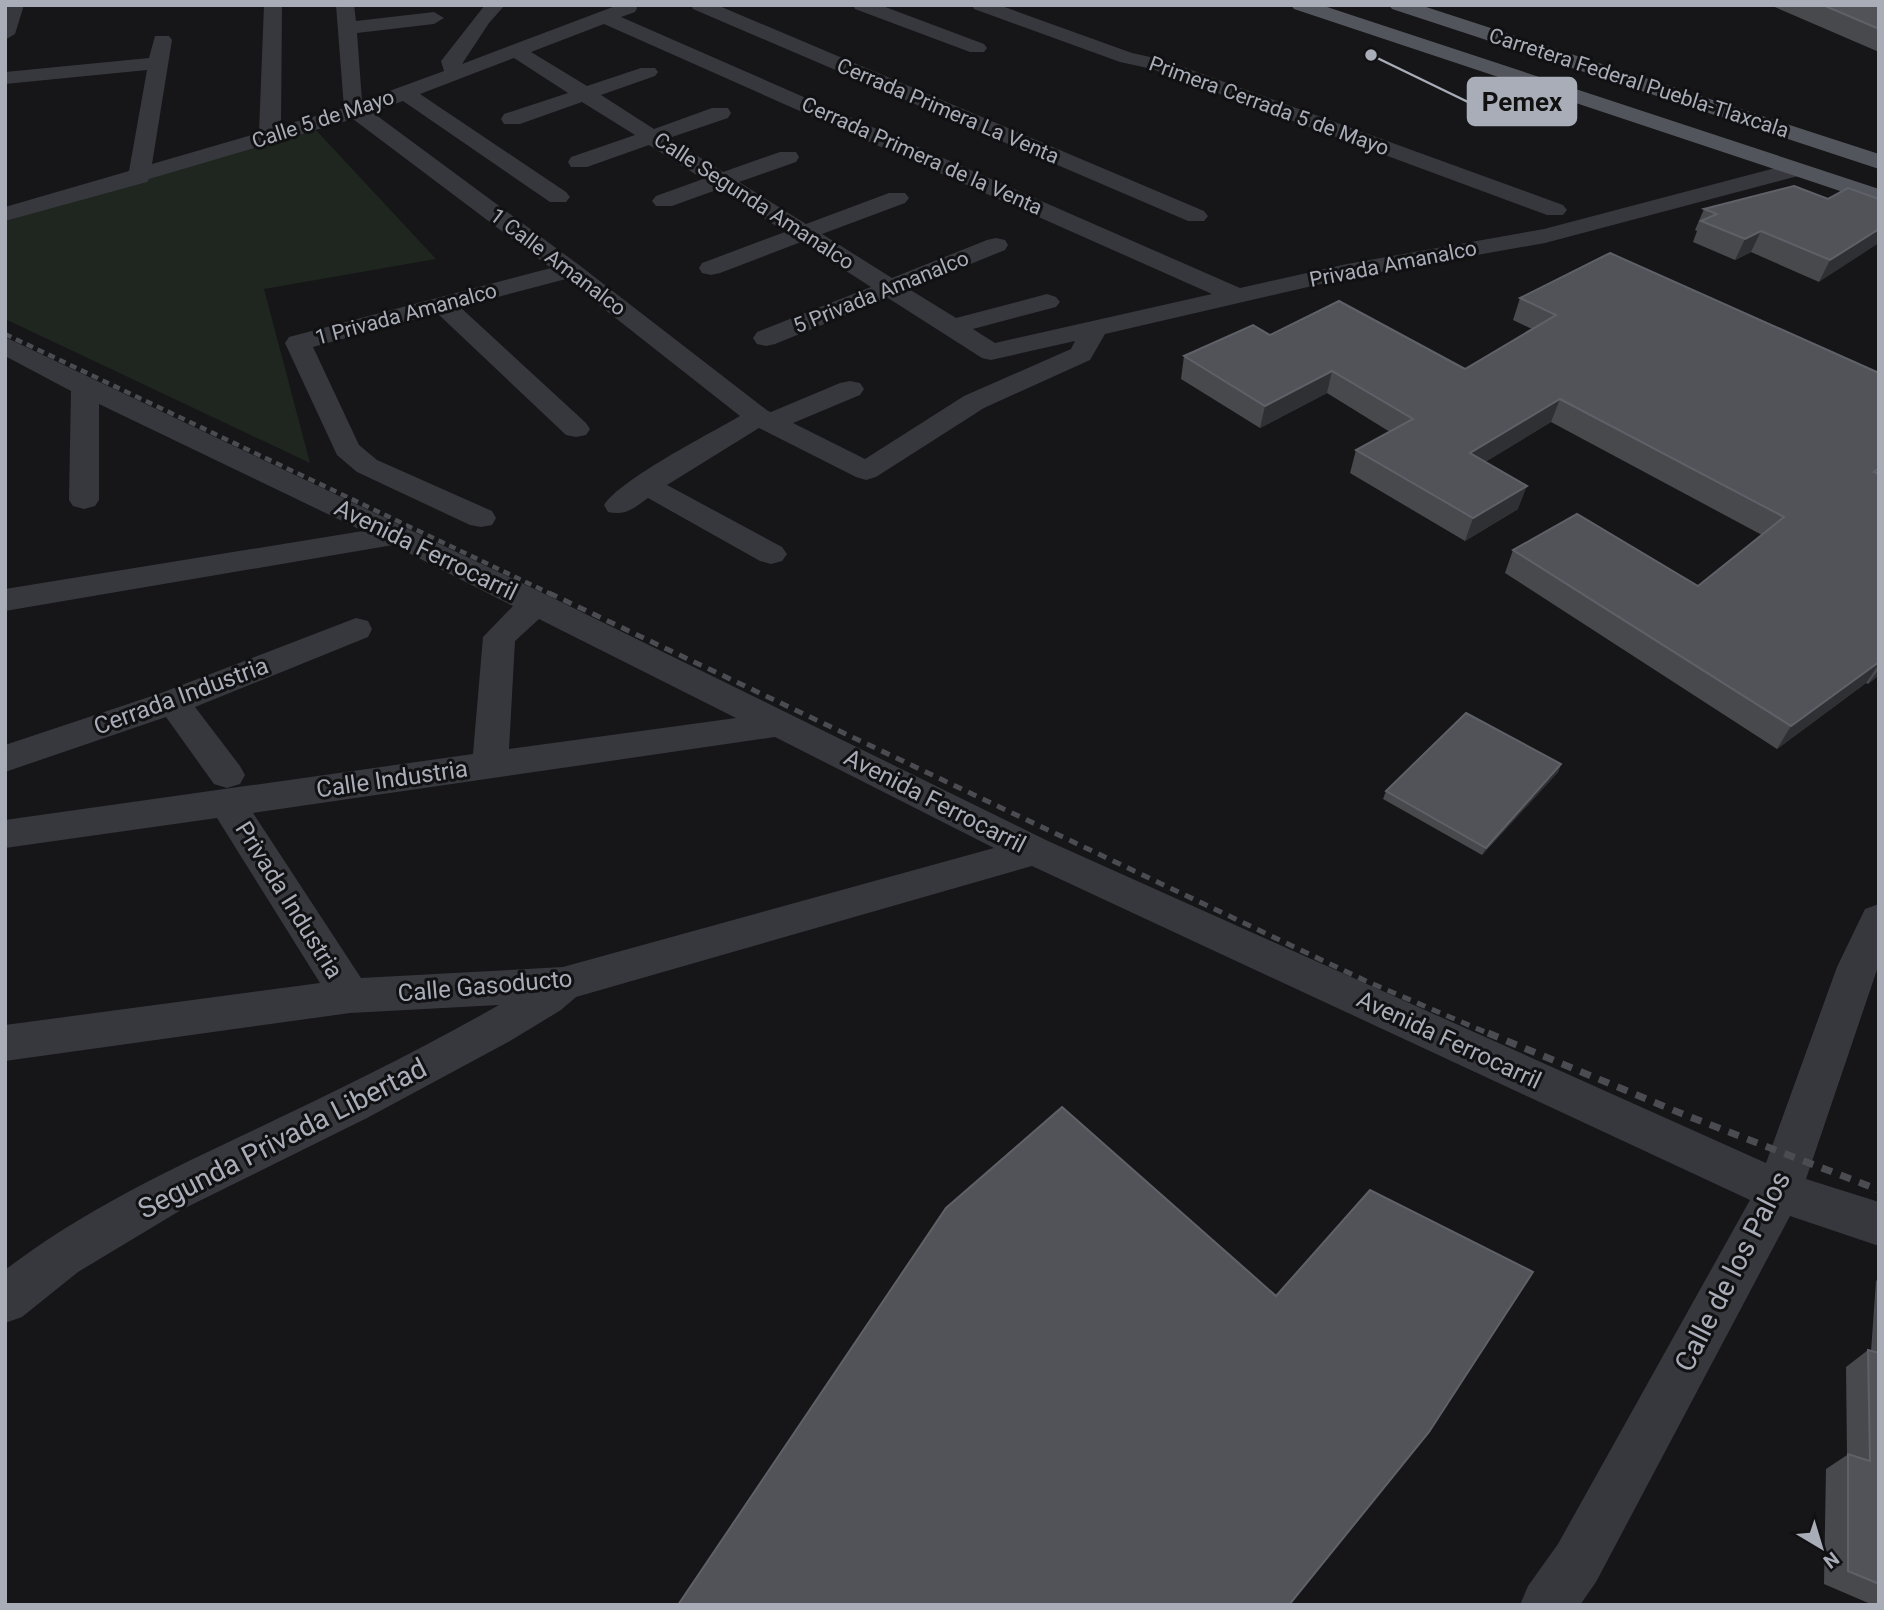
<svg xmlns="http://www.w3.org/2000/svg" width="1884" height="1610" font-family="Roboto,sans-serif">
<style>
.green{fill:#1e261f}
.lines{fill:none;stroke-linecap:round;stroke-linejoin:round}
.minor{fill:#37383d;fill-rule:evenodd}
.major{fill:#53555c;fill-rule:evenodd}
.rail-far2{stroke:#4a4c52;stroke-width:4.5;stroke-dasharray:7 5;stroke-linecap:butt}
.rail-far1{stroke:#4a4c52;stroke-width:5;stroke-dasharray:9 7;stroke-linecap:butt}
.rail{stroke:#4a4c52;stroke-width:7;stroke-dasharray:11 9;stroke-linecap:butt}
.wall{fill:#47494d}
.shaded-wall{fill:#2f3033}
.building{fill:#525359;stroke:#5f6168;stroke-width:2}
.labels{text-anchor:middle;stroke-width:6;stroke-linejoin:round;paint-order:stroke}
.far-street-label{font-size:21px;fill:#a8adb8;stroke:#111113}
.street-label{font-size:24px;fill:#a8adb8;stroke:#111113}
.near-street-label{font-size:28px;fill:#a8adb8;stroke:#111113}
.leader{fill:none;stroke:#a8adb8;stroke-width:2.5}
.callout-dot{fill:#a8adb8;stroke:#111113;stroke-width:2.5}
.callout{fill:#a8adb8;stroke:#a8adb8;stroke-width:2.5}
.callout-label{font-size:26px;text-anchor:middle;font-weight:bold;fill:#111}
</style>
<rect width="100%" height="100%" fill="#161618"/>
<path class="green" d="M314,128L436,259L264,289L310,463L5,319V221Z"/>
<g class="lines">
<path class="minor" d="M6,5H24L15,34L5,40Z
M264,5H282L281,126L344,108L336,5H354L356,21L434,12L444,18L434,24L357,33L362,101L444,71L441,61L485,5H505L489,23L462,64L618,5H636L637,8L635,12L621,17L1240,288L1347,264L1544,229L1794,163L1802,165L1805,170L1802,175L1545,243L1347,278L1105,334L1090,360L984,408L876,477L866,480L856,477L759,428L667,485L782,547L787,554L782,561L771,564L760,561L648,498C634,508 626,516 608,512L604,505C621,479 709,434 740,416L566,279L460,307L586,423L590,429L586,435L576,437L566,435L437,313L313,347L359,445L377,460L492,511L496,518L492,525L481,527L470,525L357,472L337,455L285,343L289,337L551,268L353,119L149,179L147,182L5,221V207L129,171L147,70L5,84V72L149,58L155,36H169L172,40L152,164L259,133ZM604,24L1212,294L995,343L973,329L1056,307L1060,302L1056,297L1047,294L956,318L909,289L1005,250L1008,245L1005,240L996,238L987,240L892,278L822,234L905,203L909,198L905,193H889L806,224L739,182L796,162L799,157L796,152H780L723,172L669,138L728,118L731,113L728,108H712L654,129L601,95L655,76L658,72L655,68H641L587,86L531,52ZM514,58L568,93L504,114L501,119L504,124H520L582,102L635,135L571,157L568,162L571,167H587L649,145L703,179L656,196L652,201L656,206H672L719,189L785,232L702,263L699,268L702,273L711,275L720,273L801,242L871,287L757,332L753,338L757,344L766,346L775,344L888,298L982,358L991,360L1075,341L1071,349L964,396L865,459L793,423L860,395L864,389L860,383L850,381L840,383L771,412L768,411L579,265L372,112L403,101L550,202H566L570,197L566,192L420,94Z
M691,5H717L1204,211L1208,216L1204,221H1188L693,9Z
M853,5H880L984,44L987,48L984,52H970L855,9Z
M972,5H999L1132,53L1164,60L1563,205L1567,210L1563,215H1547L1152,69L1120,62L974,9Z
M5,337L547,595L1048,841L1766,1163L1837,967L1865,909L1879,904V964L1806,1179L1879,1202V1246L1790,1216L1596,1582L1580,1605H1520L1528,1586L1558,1544L1750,1200L1032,866L576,997L561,1010L510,1041L367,1118L181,1210L78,1272L22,1317L5,1323V1270C82,1211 169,1170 256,1129C338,1090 420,1050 499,1005L350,1013L5,1061V1025L320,983L217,818L5,848V820L473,754L483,637L513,606L393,545L5,611V589L363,531L99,404V500L95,506L84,509L73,506L69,500L71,391L5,356ZM539,619L736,718L509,749L515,641ZM775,737L994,848L563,967L361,978L253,813Z
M356,618L368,621L372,629L368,637L195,707L240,766L245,775L240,784L227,788L214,784L166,717L5,772V745L161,693Z"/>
<path class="major" d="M1291,5H1321L1879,189V204L1294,9Z
M1389,5H1420L1879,154V169L1392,9Z"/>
<path class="rail-far2" d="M5,334L553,595"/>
<path class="rail-far1" d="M549,593L1366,981L1492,1035"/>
<path class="rail" d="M1488,1033L1685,1115L1879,1190"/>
</g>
<path class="wall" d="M1770,5H1879V52Z
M1828,199H1879L1819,282L1751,252L1735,260L1693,242L1697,231L1695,230L1704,209Z
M1520,298L1879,373V675L1868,684L1866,683L1777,749L1505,573L1513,550L1698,586L1762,535L1551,422L1485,462L1518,509L1465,541L1350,473L1356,450L1390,432L1327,393L1260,428L1181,379L1184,356L1270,335L1465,369L1532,329L1513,320Z
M1561,764L1558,772L1482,855L1383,799L1386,791Z
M1879,1279V1605H1873L1824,1584L1826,1469L1847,1455L1846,1367L1868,1350L1871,1351L1876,1281Z"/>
<path class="shaded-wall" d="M1879,229V243L1819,282L1830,260Z
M1761,231L1751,252L1735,260L1745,239Z
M1332,371L1327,393L1260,428L1265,406Z
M1560,399L1551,422L1462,476L1470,453Z
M1527,486L1518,509L1465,541L1473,518Z
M1879,662V664L1866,683L1777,749L1791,726Z
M1879,669V675L1868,684Z
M1561,764L1558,772L1482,855L1486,848Z"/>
<path class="building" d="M1823,5H1879V29Z
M1794,186L1828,199L1848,188L1879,199V229L1830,260L1761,231L1745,239L1701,221L1717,214L1704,209Z
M1610,253L1879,373V468L1874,472L1879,474V662L1791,726L1513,550L1577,514L1698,586L1784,517L1560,399L1470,453L1527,486L1473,518L1356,450L1413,419L1332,371L1265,406L1184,356L1253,325L1270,335L1339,301L1465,369L1556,315L1520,298Z
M1466,713L1561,764L1486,848L1386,791Z
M1062,1107L1276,1296L1370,1190L1533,1272L1429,1432L1289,1605H678L946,1208Z
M1868,1350L1879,1353V1584L1848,1571V1454L1870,1461Z"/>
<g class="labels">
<g class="far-street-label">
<text transform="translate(1639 83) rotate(18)" y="7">Carretera Federal Puebla-Tlaxcala</text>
<text transform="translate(1269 106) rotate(20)" y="7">Primera Cerrada 5 de Mayo</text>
<text transform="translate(948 111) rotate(23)" y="7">Cerrada Primera La Venta</text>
<text transform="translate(323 119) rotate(-18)" y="7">Calle 5 de Mayo</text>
<text transform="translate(922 156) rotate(24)" y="7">Cerrada Primera de la Venta</text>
<text transform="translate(754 201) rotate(33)" y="7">Calle Segunda Amanalco</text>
<text transform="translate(558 262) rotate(37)" y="7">1 Calle Amanalco</text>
<text transform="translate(1393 264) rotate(-11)" y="7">Privada Amanalco</text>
<text transform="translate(881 292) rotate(-22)" y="7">5 Privada Amanalco</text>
<text transform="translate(406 314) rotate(-15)" y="7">1 Privada Amanalco</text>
</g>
<g class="street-label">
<text transform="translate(426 550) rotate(26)" y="8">Avenida Ferrocarril</text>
<text transform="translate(181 696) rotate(-20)" y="8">Cerrada Industria</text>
<text transform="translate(392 779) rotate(-8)" y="8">Calle Industria</text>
<text transform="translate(935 801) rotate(27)" y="8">Avenida Ferrocarril</text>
<text transform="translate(289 900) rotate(58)" y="8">Privada Industria</text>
<text transform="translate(485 986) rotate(-5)" y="8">Calle Gasoducto</text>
<text transform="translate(1449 1040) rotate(25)" y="8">Avenida Ferrocarril</text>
</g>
<g class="near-street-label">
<text transform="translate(282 1138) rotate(-27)" y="10">Segunda Privada Libertad</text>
<text transform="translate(1732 1271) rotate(-63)" y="10">Calle de los Palos</text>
</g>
</g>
<path class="leader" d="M1371 55L1468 102"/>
<circle class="callout-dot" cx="1371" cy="55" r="7"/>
<rect class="callout" x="1468" y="78" width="108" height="47" rx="7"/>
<g class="callout-label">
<text x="1522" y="111">Pemex</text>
</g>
<rect width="1884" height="1610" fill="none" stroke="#a8adb8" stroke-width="14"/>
<g transform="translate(1821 1547) rotate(142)" stroke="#111113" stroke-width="5" paint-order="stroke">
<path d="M0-5L12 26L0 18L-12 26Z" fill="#a8adb8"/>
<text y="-10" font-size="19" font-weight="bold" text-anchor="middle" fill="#a8adb8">N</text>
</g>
</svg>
